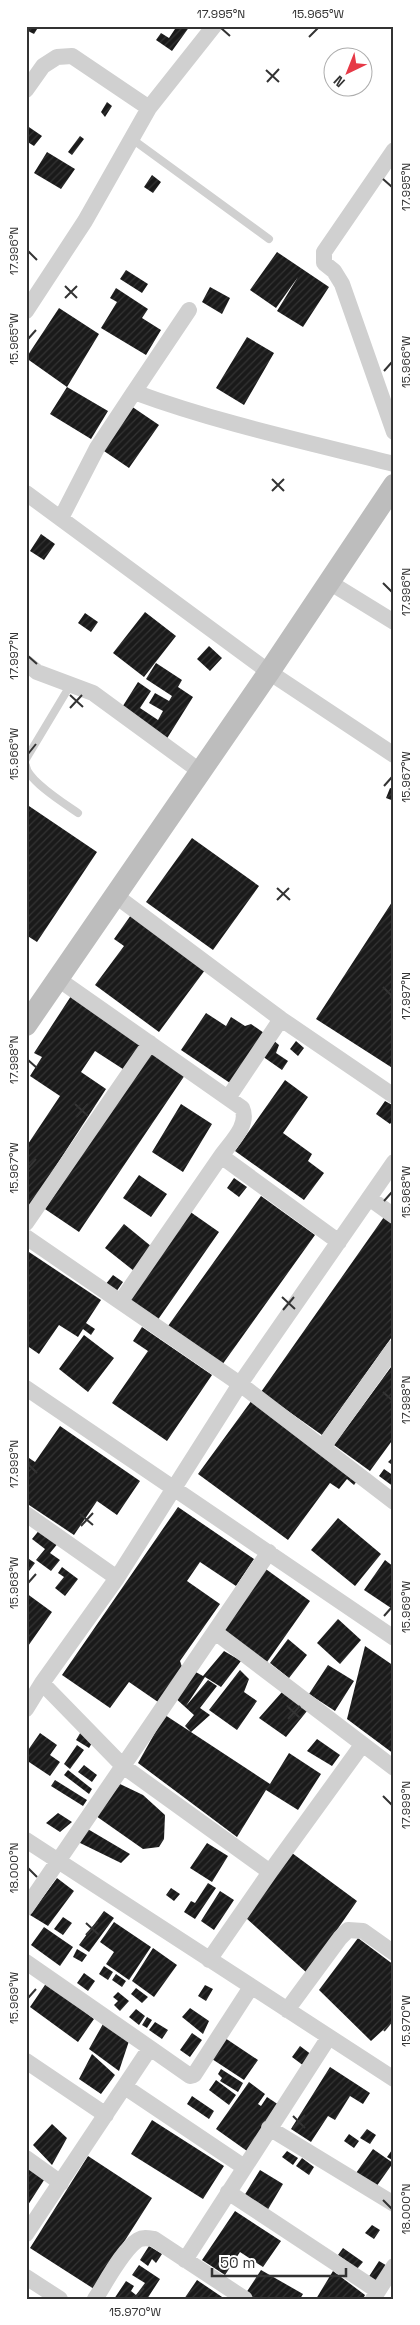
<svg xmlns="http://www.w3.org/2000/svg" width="420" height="2325" font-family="'Space Grotesk',sans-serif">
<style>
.building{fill:url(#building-hatch)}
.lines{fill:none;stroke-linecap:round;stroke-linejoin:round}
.lane{stroke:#d0d0d0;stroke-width:8}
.street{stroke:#d0d0d0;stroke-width:16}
.secondary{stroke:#bdbdbd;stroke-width:22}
.ticks{fill:none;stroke:#333;stroke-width:2}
.neatline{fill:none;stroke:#333;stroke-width:2}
.ticks-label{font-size:12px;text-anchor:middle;fill:#333}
</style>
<defs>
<pattern id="building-hatch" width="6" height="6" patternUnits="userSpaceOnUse" patternTransform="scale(1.25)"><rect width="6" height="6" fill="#1a1a1a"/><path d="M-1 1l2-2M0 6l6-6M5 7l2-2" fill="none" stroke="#333"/></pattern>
</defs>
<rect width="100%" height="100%" fill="#fff"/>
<path class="building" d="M26,26H39L34,34L26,30Z
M171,26H190L172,51L156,40L161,33L169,38L175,29Z
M107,102L112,106L105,117L101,112Z
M26,125L42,136L34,146L26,141Z
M80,136L84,139L72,155L68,152Z
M47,152L75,169L61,189L34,173Z
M152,175L161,182L153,193L144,187Z
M277,252L329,287L303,327L277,311L298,277L276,308L250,290Z
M126,270L148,284L142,293L120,279Z
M210,287L230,298L222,314L202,302Z
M116,288L148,309L142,318L161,330L146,355L101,328L117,302L110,298Z
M59,308L99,334L67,387L26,358Z
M247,337L274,353L244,405L216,388Z
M67,387L108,411L91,439L50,414Z
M131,406L159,425L129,468L101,449Z
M41,534L55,544L44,560L30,551Z
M145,612L176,636L144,677L113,653Z
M85,613L98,622L91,632L78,623Z
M209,646L222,658L210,671L197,659Z
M156,663L182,680L178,687L193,697L166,740L121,709L138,682L151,691L140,708L158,720L163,711L149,703L155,693L169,701L172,696L146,679Z
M390,788L394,789V801L386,798Z
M26,804L97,852L37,942L26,935Z
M192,838L259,886L213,950L146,902Z
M394,899V1069L316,1019Z
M131,915L205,970L159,1032L95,985L124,946L114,939Z
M73,993L146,1040L126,1071L95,1051L81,1072L106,1089L26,1212V1147L60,1096L30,1076L42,1057L34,1053Z
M206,1013L226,1026L231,1017L245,1026L251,1024L264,1033L230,1083L181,1050Z
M273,1040L279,1045L276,1053L288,1061L282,1070L262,1056Z
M296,1041L304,1048L298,1056L290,1049Z
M150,1052L185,1075L79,1232L45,1209Z
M285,1080L308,1097L283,1133L312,1154L308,1161L324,1173L304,1200L235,1151Z
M385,1101L394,1106V1119L390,1124L376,1114Z
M181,1104L212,1124L183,1172L152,1152Z
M139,1175L167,1194L151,1217L123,1198Z
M234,1178L247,1187L239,1197L227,1188Z
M261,1196L315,1235L222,1365L168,1326Z
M189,1211L219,1232L157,1321L128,1300Z
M384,1217L394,1223V1334L322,1435L261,1392Z
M124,1224L152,1247L134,1271L105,1248Z
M26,1250L101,1300L86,1323L95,1329L91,1335L83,1329L78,1337L59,1325L39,1354L26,1345Z
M113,1275L123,1282L116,1292L105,1285Z
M142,1327L212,1375L167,1441L112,1403L148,1351L133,1341Z
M84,1335L114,1358L88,1392L59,1369Z
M394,1363V1438L370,1471L334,1445Z
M252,1400L359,1478L354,1485L347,1479L339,1489L330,1483L288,1540L198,1474Z
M60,1426L140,1481L117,1515L97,1501L74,1535L26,1503V1456L35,1462Z
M394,1456V1466L388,1462Z
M384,1469L394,1476V1487L379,1476Z
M178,1507L254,1559L236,1586L200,1562L187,1581L220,1604L180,1661L182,1667L158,1702L129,1682L110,1708L62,1675Z
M338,1518L381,1554L355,1586L311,1550Z
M41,1528L59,1542L50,1553L60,1560L51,1571L36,1560L45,1549L32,1539Z
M26,1557L35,1563L26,1575Z
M385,1560L394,1567V1604L391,1608L364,1590Z
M62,1567L78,1579L65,1596L55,1588L64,1577L58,1573Z
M263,1567L310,1601L267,1662L220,1629Z
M26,1593L52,1612L26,1649Z
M338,1619L361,1640L340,1664L317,1643Z
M288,1639L307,1655L289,1678L270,1663Z
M365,1646L394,1666V1754L347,1719Z
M224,1651L241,1661L221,1687L205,1677L186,1706L208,1680L217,1686L200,1708L210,1715L191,1732L185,1726L194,1715L173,1696L192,1670L203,1676Z
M328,1665L354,1681L335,1711L309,1694Z
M240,1670L249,1679L244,1692L257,1701L237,1730L209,1710Z
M282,1692L307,1711L286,1737L259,1718Z
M165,1715L270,1784L289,1753L321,1774L298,1810L266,1790L237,1837L138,1763Z
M82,1730L95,1738L89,1748L76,1740Z
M40,1733L57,1745L50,1755L60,1762L50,1776L26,1760V1753Z
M317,1739L340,1755L332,1766L307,1751Z
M77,1745L84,1750L70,1769L64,1764Z
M84,1765L97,1775L92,1782L78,1772Z
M68,1770L92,1789L89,1794L64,1775Z
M55,1780L87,1800L83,1806L51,1786Z
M120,1784L143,1795L165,1815L164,1839L159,1847L143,1849L96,1816Z
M58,1813L72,1822L60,1832L46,1823Z
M86,1828L130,1854L121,1863L76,1841Z
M207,1843L228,1856L212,1882L190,1868Z
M292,1853L357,1901L307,1973L246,1918Z
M57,1878L74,1891L48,1926L30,1915Z
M208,1883L216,1888L195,1919L184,1912L191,1901L195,1903Z
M171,1888L180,1894L174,1901L166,1895Z
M220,1891L234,1900L214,1930L201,1921Z
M104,1911L114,1918L89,1952L79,1945Z
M63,1917L72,1923L63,1935L54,1929Z
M114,1922L151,1947L129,1980L106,1964L114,1952L100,1942Z
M44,1927L73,1947L60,1966L31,1945Z
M358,1938L394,1965V2020L371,2041L319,1990Z
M153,1948L177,1965L154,1997L132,1981Z
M77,1949L87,1955L82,1962L73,1957Z
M104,1966L113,1972L108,1980L99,1974Z
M84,1973L95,1981L88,1991L77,1983Z
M116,1974L126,1981L122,1987L112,1980Z
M47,1982L94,2019L78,2042L30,2007Z
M205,1985L213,1989L206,2001L198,1996Z
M136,1988L148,1997L142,2003L131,1994Z
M118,1992L129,2001L120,2011L114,2005L118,2001L113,1997Z
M190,2008L209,2021L203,2034L182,2017Z
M136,2009L145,2016L139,2025L129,2017Z
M147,2017L152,2020L147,2028L142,2025Z
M155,2022L168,2030L162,2039L149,2030Z
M103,2024L129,2041L119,2071L89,2049Z
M192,2033L202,2040L190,2057L180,2050Z
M225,2038L258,2060L244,2080L212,2059Z
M300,2046L312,2055L304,2066L292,2057Z
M92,2054L115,2075L101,2094L79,2079Z
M330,2067L370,2093L363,2104L350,2096L335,2120L328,2116L311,2142L291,2129Z
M221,2069L243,2083L238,2092L220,2081L222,2078L218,2074Z
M216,2080L236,2095L229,2105L209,2090Z
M249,2082L265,2094L258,2104L261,2106L267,2097L279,2105L247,2151L216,2129Z
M192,2096L214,2111L209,2119L187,2104Z
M152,2120L224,2166L203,2199L131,2154Z
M52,2124L67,2138L52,2165L33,2145Z
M367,2129L376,2135L370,2144L360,2138Z
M349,2134L359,2141L354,2148L344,2141Z
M394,2147V2161L387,2157Z
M373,2149L393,2163L376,2187L356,2173Z
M287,2151L298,2158L293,2165L282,2157Z
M88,2156L152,2198L94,2289L30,2248Z
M302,2158L314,2167L309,2175L296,2166Z
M26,2162L46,2177L26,2208Z
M260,2170L283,2184L267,2211L244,2196Z
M235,2211L281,2241L263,2267L240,2252L225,2275L202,2260Z
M372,2225L380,2230L374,2239L365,2233Z
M149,2246L162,2254L156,2263L152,2259L148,2266L140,2260Z
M343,2248L363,2262L357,2269L338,2255Z
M379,2261L389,2267L377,2285L368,2278Z
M139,2265L160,2279L147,2299H114L126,2281L134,2286L131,2291L136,2295L145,2283L132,2275Z
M261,2270L303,2294L300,2299H255L246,2293Z
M333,2271L365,2295L363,2299H316Z
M197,2280L225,2299H184Z"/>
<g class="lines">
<path class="lane" d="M132,139L269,239
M26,759L71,684
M26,766C28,781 65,804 78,813"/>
<path class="street" d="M26,90L43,66L57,57L72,56L149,108
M394,150L324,252V263L334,271L342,284L394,432
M26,311L85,221L149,108L214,26
M134,392L189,310
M26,493L269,672L394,755
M61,518L97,448L134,392C218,423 307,442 394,464
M329,582L394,622
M26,663L37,672L93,693L201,772
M116,896L281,1019L394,1096
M58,979L242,1108C250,1125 230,1143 221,1156L339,1242
M228,1098L281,1019
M369,1198L394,1216
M26,1223L150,1043
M26,1237L240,1384L394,1502
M121,1301L221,1156
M26,1388L394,1638
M323,1447L394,1348
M26,1514L117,1578
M215,1632L394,1768
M42,1683L123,1766L270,1872
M26,1709L42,1683L117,1578L240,1384L394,1162
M26,1840L394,2079
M26,1908L269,1552
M209,1960L270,1872L362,1745
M26,1962L150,2048L26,2234
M287,2010L340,1938L348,1930L363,1931L394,1953
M150,2048L190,2076L194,2075L251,1987
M26,2061L106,2115
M125,2087L244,2167
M269,2128L394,2204
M26,2158L61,2183
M228,2192L378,2291
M185,2260L329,2037
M26,2277L60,2299
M95,2299C105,2284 123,2249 138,2240C143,2237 148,2238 154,2239L245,2299
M373,2299L394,2266"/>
<path class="secondary" d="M26,1025L269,672L394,485"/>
</g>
<path class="ticks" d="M221,28L230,36M309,37L318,28M266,70L279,82M267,82L279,69M383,179L392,187M28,251L37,260M65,286L77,298M65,298L77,286M28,339L36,330M384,371L392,362M272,479L284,491M272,491L284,479M383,583L392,592M28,656L37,664M70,695L83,707M70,708L82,695M28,754L36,744M384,786L392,777M277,888L290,900M277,900L289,888M383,987L392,996M28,1060L37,1068M75,1104L88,1116M76,1117L88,1104M28,1168L36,1159M384,1201L392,1192M282,1297L295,1309M283,1310L294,1297M383,1392L392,1400M28,1464L37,1473M80,1514L93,1525M81,1526L93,1513M28,1583L36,1574M384,1616L392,1607M287,1706L300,1718M288,1719L300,1706M383,1796L392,1805M28,1868L37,1877M86,1923L99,1935M86,1935L98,1922M28,1998L36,1989M384,2031L392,2021M293,2116L305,2128M293,2128L305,2115M383,2200L392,2209M135,2298L144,2288"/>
<rect width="420" height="2325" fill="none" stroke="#ffffff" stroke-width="55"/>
<g transform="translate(348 72) rotate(223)"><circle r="24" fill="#ffffff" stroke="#adadad"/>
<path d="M0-4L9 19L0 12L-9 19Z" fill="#e63946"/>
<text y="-8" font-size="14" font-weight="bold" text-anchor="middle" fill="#333333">N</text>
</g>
<path d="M212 2268v8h134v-8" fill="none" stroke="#333333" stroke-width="2.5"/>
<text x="220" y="2268" font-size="15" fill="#333333" stroke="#ffffff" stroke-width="4" paint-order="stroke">50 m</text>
<rect x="28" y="28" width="364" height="2270" class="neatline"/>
<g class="ticks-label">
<text x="221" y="18">17.995°N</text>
<text x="318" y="18">15.965°W</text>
<text transform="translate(406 187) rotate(-90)" y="4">17.995°N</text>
<text transform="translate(14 251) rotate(-90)" y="4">17.996°N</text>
<text transform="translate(14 339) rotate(-90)" y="4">15.965°W</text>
<text transform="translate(406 362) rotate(-90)" y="4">15.966°W</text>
<text transform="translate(406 592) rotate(-90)" y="4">17.996°N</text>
<text transform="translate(14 656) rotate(-90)" y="4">17.997°N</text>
<text transform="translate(14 754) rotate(-90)" y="4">15.966°W</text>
<text transform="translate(406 777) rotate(-90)" y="4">15.967°W</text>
<text transform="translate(406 996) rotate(-90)" y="4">17.997°N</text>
<text transform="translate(14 1060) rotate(-90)" y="4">17.998°N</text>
<text transform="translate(14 1168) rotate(-90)" y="4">15.967°W</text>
<text transform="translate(406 1192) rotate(-90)" y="4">15.968°W</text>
<text transform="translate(406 1400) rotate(-90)" y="4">17.998°N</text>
<text transform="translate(14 1464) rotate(-90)" y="4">17.999°N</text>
<text transform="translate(14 1583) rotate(-90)" y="4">15.968°W</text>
<text transform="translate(406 1607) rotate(-90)" y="4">15.969°W</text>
<text transform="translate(406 1805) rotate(-90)" y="4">17.999°N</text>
<text transform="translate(14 1868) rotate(-90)" y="4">18.000°N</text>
<text transform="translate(14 1998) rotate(-90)" y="4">15.969°W</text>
<text transform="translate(406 2021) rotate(-90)" y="4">15.970°W</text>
<text transform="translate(406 2209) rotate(-90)" y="4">18.000°N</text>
<text x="135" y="2316">15.970°W</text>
</g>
</svg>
